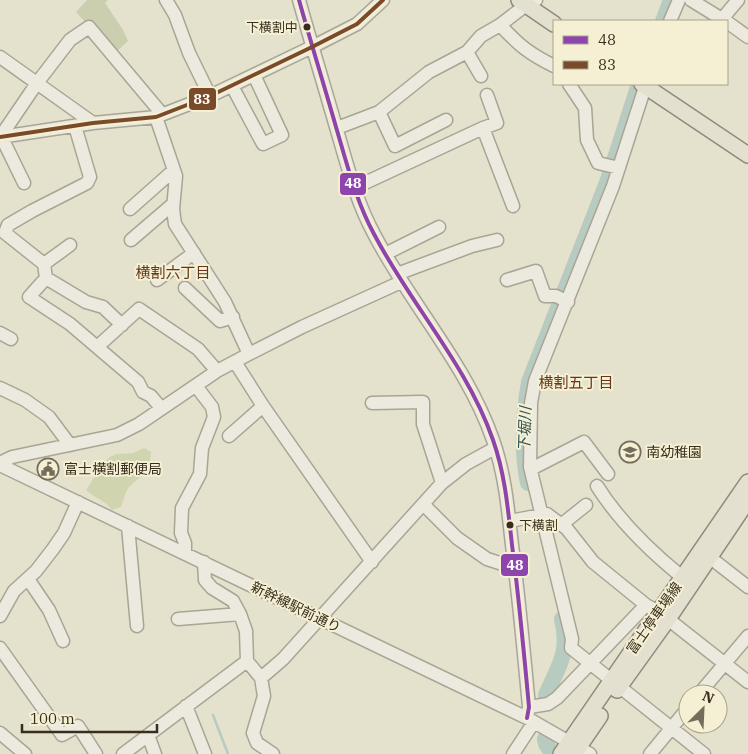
<svg xmlns="http://www.w3.org/2000/svg" width="748" height="754" font-family="'IBM Plex Serif','Noto Sans JP',serif">
<style>
.green{fill:#d0d5af}
.cemetery{fill:#cbcfaf}
.lines{fill:none;stroke-linecap:round;stroke-linejoin:round}
.stream{stroke:#b8cbc1;stroke-width:2.5}
.river{stroke:#b8cbc1;stroke-width:16}
.minor-casing{stroke:#a9a596;stroke-width:15}
.major-casing{stroke:#8f8a7d;stroke-width:18}
.minor{stroke:#eceade;stroke-width:12}
.major{stroke:#e4e0d0;stroke-width:15}
.bus-1-casing{stroke:#f5f0d3;stroke-width:8}
.bus-2-casing{stroke:#f5f0d3;stroke-width:8}
.bus-1{stroke:#8e44ad;stroke-width:4}
.bus-2{stroke:#7a4b2a;stroke-width:4}
.bus-dot{fill:#382e1e;stroke:#f5f0d3;stroke-width:2}
.labels{text-anchor:middle;stroke-width:4;stroke-linejoin:round;paint-order:stroke}
.bus-label{font-size:13px;fill:#382e1e;stroke:#f5f0d3;text-anchor:end}
.poi-label{font-size:14px;fill:#382e1e;stroke:#f5f0d3;text-anchor:start}
.street-label{font-size:14px;fill:#382e1e;stroke:#f5f0d3}
.neighbourhood-label{font-size:15px;fill:#65361d;stroke:#f5f0d3}
.water-label{font-size:15px;font-style:italic;fill:#2d5558;stroke:#f5f0d3}
.line-badge{stroke:#f5f0d3;stroke-width:2}
.badge-label{font-size:14px;text-anchor:middle;font-weight:bold;fill:#fff}
</style>
<rect width="100%" height="100%" fill="#e4e1cd"/>
<path class="green" d="M144,448L151,452L149,469L129,487L126,492L121,507L112,510C105,500 94,498 86,490L95,476L98,469L110,457L117,454L133,453Z"/>
<path class="cemetery" d="M87,0H108L105,3L123,30L128,41L114,54L76,12Z"/>
<g class="lines">
<path class="stream" d="M213,715L228,754"/>
<path class="river" d="M663,21L671,0
M528,483C521,449 523,416 529,382L608,180L639,84
M546,695C559,665 570,653 562,619
M545,739L546,744L550,750"/>
<g class="minor-casing">
<path id="minor" d="M166,0L175,15L189,53L210,96
M299,0C311,43 324,85 336,127C347,164 356,201 374,234C411,305 467,365 493,440C505,474 508,509 512,545C519,598 524,653 529,707L527,718
M691,0L725,21
M722,19L738,0
M670,21L679,0
M727,22L748,37
M500,25C520,46 528,53 554,66
M467,52L481,76
M0,57L93,123
M569,84L585,108L587,140L598,163L619,168
M646,84L613,186L535,381L531,403L530,467L572,639L571,648L704,754
M232,86L263,144L282,135L254,75
M379,112L395,146L446,120
M156,117L176,176L173,209L175,224L225,302L249,354
M75,126L90,177L87,183L32,211L8,225L5,233L44,264L46,278L86,302L103,307L122,325
M337,128L379,112L429,72L467,52L481,36L500,25L526,5L536,0
M483,128L513,206
M0,137L93,123L156,117L210,96L312,47L357,24L383,0
M24,183L1,136L37,83L70,40L89,27L162,114
M354,188L483,128L497,123L487,95
M130,209L174,170
M131,240L173,204
M385,254L439,227
M44,264L70,245
M397,274L472,246L497,240
M46,278L29,297L70,324L138,382L143,392L151,396L161,408
M157,280L194,253
M507,280L536,271L545,296H556L568,302
M185,288L220,321L233,317
M0,333L11,339
M97,347L139,309L198,349L217,371
M235,362L263,406L372,562
M0,388L25,400L49,417L70,445
M372,403L423,402V424L442,483
M229,436L263,406
M0,463L12,457L117,435L139,424L217,371L249,354L302,327L401,282
M0,465L527,718L590,754
M531,469L584,442L608,474
M597,486C619,521 650,551 682,577
M423,504L457,538L487,559L515,568
M510,521L547,514L567,529L593,562L646,605L659,612L748,682
M561,525L586,505
M128,526L137,626
M703,552L748,587
M185,553V543L181,533L182,508L200,474L202,448L214,417L212,407L196,386
M204,562L205,580L212,588L233,601L240,614L246,631L247,661L261,678L264,696L253,733L257,743L273,754
M28,579L49,610L63,641
M0,616L14,591L36,571L53,549L64,533L78,502
M178,619L240,614
M0,648L62,735L78,726L96,754
M261,678L283,659L442,483L466,464L495,448
M699,694L748,636
M186,706L205,754
M529,707L548,704L557,698L646,605
M0,733L25,754
M148,735L155,754
M123,754L247,661
M513,754L534,722
M650,754L688,708"/>
</g>
<g class="major-casing">
<path id="major" d="M519,0L554,24
M642,84L748,155
M617,690L668,619L748,500
M561,754L748,482
M574,754L600,716"/>
</g>
<use href="#minor" class="minor"/>
<use href="#major" class="major"/>
<g class="bus-1-casing">
<path id="bus-1" d="M299,0C311,43 324,85 336,127C347,164 356,201 374,234C411,305 467,365 493,440C505,474 508,509 512,545C519,598 524,653 529,707L527,718"/>
</g>
<g class="bus-2-casing">
<path id="bus-2" d="M0,137L93,123L156,117L210,96L312,47L357,24L383,0"/>
</g>
<use href="#bus-1" class="bus-1"/>
<use href="#bus-2" class="bus-2"/>
</g>
<defs>
<g id="school-ring" transform="scale(1.125)"><circle r="9.5" fill="#f5f0d3" stroke="#746d5b" stroke-width="1.5"/><path d="M0-5L7-2L0 1L-7-2ZM-4 1L0 2.5L4 1V4Q0 6-4 4Z" fill="#746d5b"/></g>
<g id="civic-ring" transform="scale(1.125)"><circle r="9.5" fill="#f5f0d3" stroke="#746d5b" stroke-width="1.5"/><path d="M-.6-6.5H3V-4.5H.6V-3L4-1V1h2V6H-6V1h2V-1L-.6-3ZM-1.2 2.5V6h2.4V2.5Z" fill="#746d5b"/></g>
</defs>
<g fill-rule="evenodd">
<use href="#school-ring" x="630" y="452"/>
<use href="#civic-ring" x="48" y="469"/>
</g>
<g class="bus-dot">
<circle cx="307" cy="27" r="4.5"/>
<circle cx="510" cy="525" r="4.5"/>
</g>
<g class="labels">
<g class="bus-label">
<text x="298" y="32">下横割中</text>
<text x="519" y="530" text-anchor="start">下横割</text>
</g>
<g class="poi-label">
<text x="646" y="457">南幼稚園</text>
<text x="64" y="474">富士横割郵便局</text>
</g>
<g class="street-label">
<text transform="translate(296 607) rotate(26)" y="5">新幹線駅前通り</text>
<text transform="translate(654 618) rotate(-55)" y="5">富士停車場線</text>
</g>
<g class="neighbourhood-label">
<text x="173" y="278">横割六丁目</text>
<text x="576" y="388">横割五丁目</text>
</g>
<g class="water-label">
<text transform="translate(525 429) rotate(-88)" y="5">下堀川</text>
</g>
</g>
<g class="line-badge">
<rect x="188" y="87" width="29" height="24" rx="5" fill="#7a4b2a"/>
<rect x="339" y="172" width="28" height="24" rx="5" fill="#8e44ad"/>
<rect x="500" y="553" width="29" height="24" rx="5" fill="#8e44ad"/>
</g>
<g class="badge-label">
<text x="202" y="104">83</text>
<text x="353" y="188">48</text>
<text x="515" y="570">48</text>
</g>
<rect x="553" y="20" width="175" height="65" fill="#f5f0d3" stroke="#a9a28b"/>
<rect x="563" y="36" width="25" height="8" fill="#8e44ad" stroke="#a9a28b"/>
<text x="598" y="45" font-size="15" fill="#382e1e">48</text>
<rect x="563" y="61" width="25" height="8" fill="#7a4b2a" stroke="#a9a28b"/>
<text x="598" y="70" font-size="15" fill="#382e1e">83</text>
<g transform="translate(703 709) rotate(24)"><circle r="24" fill="#f5f0d3" stroke="#a9a28b"/>
<path d="M0-4L9 19L0 12L-9 19Z" fill="#746d5b"/>
<text y="-8" font-size="14" font-weight="bold" text-anchor="middle" fill="#382e1e">N</text>
</g>
<path d="M22 724v8h135v-8" fill="none" stroke="#382e1e" stroke-width="2.5"/>
<text x="30" y="724" font-size="15" fill="#382e1e" stroke="#f5f0d3" stroke-width="4" paint-order="stroke">100 m</text>
</svg>
